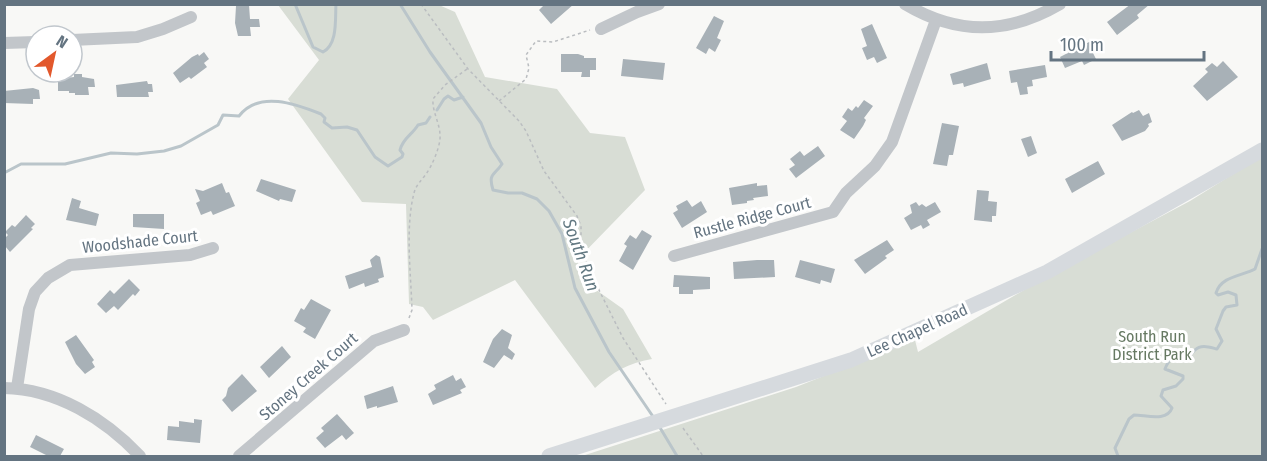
<svg xmlns="http://www.w3.org/2000/svg" width="1267" height="461" font-family="'Fira Sans Condensed',sans-serif">
<style>
.green{fill:#d8ddd5}
.lines{fill:none;stroke-linecap:round;stroke-linejoin:round}
.stream{stroke:#bac5ca;stroke-width:3}
.building{fill:#a8b1b7}
.path{stroke:#babdc0;stroke-width:1.5;stroke-dasharray:3 3;stroke-linecap:butt}
.minor{stroke:#c2c6ca;stroke-width:12}
.major{stroke:#d6dade;stroke-width:15}
.labels{text-anchor:middle;stroke-width:6;stroke-linejoin:round;paint-order:stroke}
.street-label{font-size:16px;fill:#647481;stroke:#fff}
.park-label{font-size:16px;fill:#667962;stroke:#fff}
.water-label{font-size:18px;font-style:italic;fill:#637982;stroke:#fff}
</style>
<rect width="100%" height="100%" fill="#f8f8f6"/>
<path class="green" d="M278,5H439L455,12L485,77L557,89L590,133L625,137L645,190L577,260L585,282L623,309L652,359C628,363 613,372 595,388L515,280L433,320L423,307L409,304L406,204L362,202L288,99L319,60Z
M1262,156V456H582L796,387L915,340L918,352L1043,279L1190,201Z"/>
<g class="lines">
<path class="stream" d="M295,4L313,47L323,52C338,44 335,19 336,4
M400,4L430,52L481,123L491,147L502,164C494,176 488,173 493,190L508,193H522L537,199L549,211L562,234L575,288L609,352L654,418
M437,110L444,99L448,96L454,100L463,97
M4,173L21,164H65L111,153L137,154L164,151L181,146L218,125L223,115L239,116C259,90 296,104 321,114L325,118L324,122L332,128L347,127L357,130L375,157L388,166L402,157L403,154L400,150C403,138 412,135 418,125L426,123L430,117
M659,426L677,456
M1118,456L1115,448L1129,419L1134,415C1146,415 1167,422 1172,408L1161,396L1163,390L1176,386L1183,379V376L1165,369C1171,353 1176,361 1188,357C1190,356 1193,352 1195,350C1201,344 1209,347 1217,349L1222,341L1216,329L1223,311L1226,307L1237,305L1236,295L1228,292L1218,295L1216,293C1221,276 1242,276 1255,269L1262,249"/>
</g>
<path class="building" d="M545,4H574L551,24L539,10Z
M1131,4H1150L1137,15L1139,18L1117,35L1107,22Z
M249,5L250,19H259L260,27H250L251,36H238L235,23L236,6Z
M714,16L724,21L717,38L721,40L715,52L709,48L706,54L696,48Z
M872,24L887,58L877,63L874,57L867,60L862,48L867,46L861,29Z
M1093,40L1098,50L1093,53L1096,59L1084,65L1082,61L1065,68L1060,57Z
M204,52L209,59L204,63L207,67L191,79L189,77L180,83L173,73L192,57L198,54L199,56Z
M561,54H578L584,56V58H596V70H590V77H581L582,72H561Z
M623,59L665,63L663,80L621,76Z
M1223,61L1238,77L1207,101L1193,86L1208,72L1205,69L1212,63L1217,67Z
M987,63L991,79L964,87L963,83L953,85L950,74Z
M1045,65L1047,77L1032,80L1033,86L1027,87L1028,94L1020,95L1017,82L1011,83L1009,71Z
M74,74H82V77L94,79L95,87H88L89,95H75V93H69V91H58V79L74,77Z
M147,81L148,84H152L153,92H148L149,97H117L116,85Z
M33,88L39,90L40,99H33V104L4,103V91Z
M864,100L873,106L864,118L866,120L863,126L854,139L840,130L847,121L842,117L848,108L852,111L856,106L858,108Z
M1139,110L1143,116L1149,113L1152,122L1148,124L1149,126L1145,131L1122,141L1112,125L1132,112L1133,113Z
M942,123L959,126L953,155H949L947,166L933,164Z
M1031,136L1037,153L1028,157L1021,139Z
M818,146L825,156L796,178L789,169L795,165L790,159L800,151L804,156Z
M1098,161L1105,174L1072,193L1065,179Z
M261,179L296,190L292,202L280,199L279,201L256,191Z
M222,183L226,193L229,192L235,206L213,215L211,211L201,215L196,203L200,201L195,189L203,191Z
M757,183V186L767,185L768,196L753,198L754,200L747,201V203L732,205L729,188Z
M977,190L989,191L988,201L997,202L996,216H992V222L974,220Z
M72,198L81,201L79,208L99,214L96,226L66,220Z
M687,200L692,207L701,201L707,212L682,228L673,213L678,210L676,206Z
M916,202L919,206L922,204L926,207L935,202L941,212L927,220L930,225L923,229L921,225L911,230L904,218L912,213L910,205Z
M133,214H164V229L133,227Z
M26,215L35,224L31,228L33,229L10,252L5,246V238L8,235L5,232L12,225L15,227Z
M642,230L652,236L633,270L619,261L627,246L624,244L630,235L636,239Z
M887,240L894,250L885,256L887,258L865,274L854,260Z
M376,255L380,257L384,277L378,279L379,282L365,287L364,283L349,289L345,276L372,267L370,260Z
M757,260H774L775,277L734,279L733,262Z
M800,260L835,269L831,283L821,280L820,284L795,277Z
M674,275L710,277V289L693,290V294H679V287H673Z
M129,279L140,290L135,296L133,294L118,310L114,306L106,313L97,304L110,290L114,294Z
M311,299L331,310L315,339L303,332L306,328L294,321L301,308L304,310Z
M502,329L512,335L508,348L515,354L512,360L504,355L494,368L483,362L493,339Z
M76,335L94,360L92,362L95,367L85,374L76,364L65,342Z
M282,346L291,357L269,378L260,367Z
M242,374L257,391L232,412L222,400L226,396L228,388Z
M453,375L456,381L461,378L466,387L460,390L462,393L433,405L428,394L436,389L434,385Z
M393,386L398,402L377,408V406L367,409L364,396Z
M337,414L354,433L346,440L342,435L325,448L316,438L324,431L321,428Z
M194,419L202,420L200,443L167,440L168,426L179,427V421L194,423Z
M36,435L64,449L60,456H48L30,447Z"/>
<g class="lines">
<path class="path" d="M421,4L468,69L519,121L526,131L544,171L577,216L581,226V241L588,268L623,338L666,404
M499,101L526,79L529,68L526,55L536,41L553,42L590,30
M409,318L412,310C411,274 405,228 414,193C416,185 421,181 426,174C432,166 439,149 440,139C441,124 432,113 433,99L445,85L467,69
M683,428L703,456"/>
<path class="minor" d="M905,4C957,35 1007,35 1060,4
M601,29L637,12L659,4
M72,40L137,37L163,29L191,17
M4,43L36,42
M674,256L833,212L846,193L875,166L892,142L936,20
M4,388C57,389 105,419 140,456
M17,388L29,309L35,292L48,278L70,265L190,255L213,248
M239,456L374,341L404,330"/>
<path class="major" d="M549,456L851,360L1047,272L1262,150"/>
</g>
<g class="labels">
<g class="street-label">
<text transform="translate(752 217) rotate(-15)" y="6">Rustle Ridge Court</text>
<text transform="translate(140 241) rotate(-6)" y="6">Woodshade Court</text>
<text transform="translate(917 330) rotate(-24)" y="6">Lee Chapel Road</text>
<text transform="translate(308 376) rotate(-41)" y="6">Stoney Creek Court</text>
</g>
<g class="park-label">
<text x="1152" y="342">South Run<tspan x="1152" dy="18">District Park</tspan></text>
</g>
<g class="water-label">
<text transform="translate(581 255) rotate(70)" y="6">South Run</text>
</g>
</g>
<rect width="1267" height="461" fill="none" stroke="#647481" stroke-width="12"/>
<g transform="translate(54 54) rotate(33)"><circle r="28" fill="#ffffff" stroke="#c1c7cd" stroke-width="1.5"/>
<path d="M0-4.5L10 22L0 15L-10 22Z" fill="#e2582c"/>
<text y="-9" font-size="16" font-weight="bold" text-anchor="middle" fill="#647481">N</text>
</g>
<path d="M1051 51v9h153v-9" fill="none" stroke="#647481" stroke-width="3"/>
<text x="1060" y="51" font-size="18" fill="#647481" stroke="#ffffff" stroke-width="4.5" paint-order="stroke">100 m</text>
</svg>
